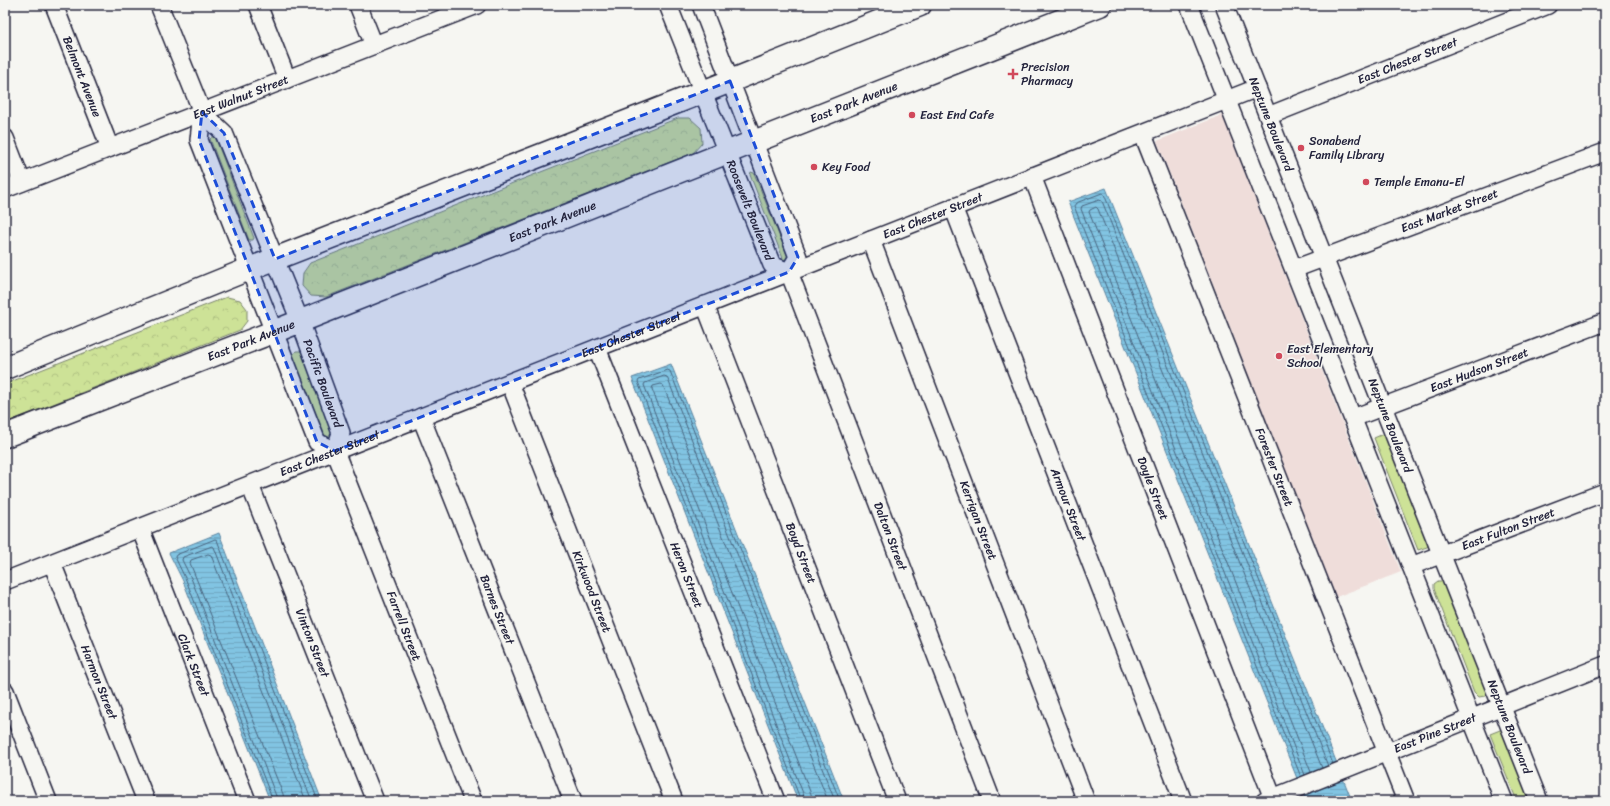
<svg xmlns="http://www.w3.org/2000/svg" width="1610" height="806" font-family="Sriracha,sans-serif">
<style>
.built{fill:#efddda}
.green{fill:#cde297;stroke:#788269}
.forest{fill:url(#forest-crowns);stroke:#788269}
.water{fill:url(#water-rules);stroke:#5b839f}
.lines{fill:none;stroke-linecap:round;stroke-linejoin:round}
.shore{stroke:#48637e;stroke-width:1}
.minor-casing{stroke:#22223b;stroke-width:20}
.highway-casing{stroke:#22223b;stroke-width:25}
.minor{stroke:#f6f6f2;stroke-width:17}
.highway{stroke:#f6f6f2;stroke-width:22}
.marked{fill:#1d4ed8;fill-opacity:0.2;stroke:#1d4ed8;stroke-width:3;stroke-dasharray:8 5;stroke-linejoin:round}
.poi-dot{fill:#d1495b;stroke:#f6f6f2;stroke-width:1.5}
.labels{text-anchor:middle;stroke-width:3.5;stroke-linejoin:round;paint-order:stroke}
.street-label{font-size:12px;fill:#22223b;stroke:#f6f6f2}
.poi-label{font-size:12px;fill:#22223b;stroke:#f6f6f2;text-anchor:start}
</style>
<defs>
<pattern id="forest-crowns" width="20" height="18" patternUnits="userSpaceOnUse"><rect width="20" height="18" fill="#cde297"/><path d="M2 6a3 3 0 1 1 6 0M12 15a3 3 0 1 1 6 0" fill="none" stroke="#b0c283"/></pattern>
<pattern id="water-rules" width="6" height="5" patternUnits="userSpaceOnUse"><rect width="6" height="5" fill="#81c4e2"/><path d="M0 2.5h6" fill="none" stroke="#6fa8c3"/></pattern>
</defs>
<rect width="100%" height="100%" fill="#f6f6f2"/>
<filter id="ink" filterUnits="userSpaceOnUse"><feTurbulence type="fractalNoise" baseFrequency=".025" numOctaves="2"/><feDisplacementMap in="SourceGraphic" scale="8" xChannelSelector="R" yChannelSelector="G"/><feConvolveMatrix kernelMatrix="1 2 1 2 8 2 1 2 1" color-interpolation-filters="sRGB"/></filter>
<g filter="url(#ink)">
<path class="built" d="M1222,115L1401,572L1336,597L1157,141Z"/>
<path class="green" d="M212,137H215L254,238L253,240H249L210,139Z
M751,172L754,173L789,260L787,263L784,261L750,175Z
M296,351H301L307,353L336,431L331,440L322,438L292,356Z
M1388,432L1433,545L1418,550L1374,438Z
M1438,581H1443L1489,692L1485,696L1479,697L1474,692L1434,589V584Z
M1505,728L1535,801H1517L1490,734Z"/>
<path class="forest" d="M678,118H690L701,128L702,143L693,153L326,297L311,296L302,286L303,273L310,263Z
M227,297L240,300L247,309V321L240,330L5,423V384Z"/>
<path class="water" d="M1106,188L1352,801H1306L1068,202Z
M671,364L844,801H798L632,378Z
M219,533L322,801H270L183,581L169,553Z"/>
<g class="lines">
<path class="shore" d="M1311,772L1089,212L1090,210L1096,207L1098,209L1322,768
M1305,775L1081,209L1082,206L1099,200L1102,201L1328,766
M1301,777L1074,206L1076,203L1102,193L1104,194L1333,764
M273,801L186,580L175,557L176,555L215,539L217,540L318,801
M278,801L191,578L182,560L183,557L212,546L214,547L312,801
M284,801L283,794L190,563L191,560L208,554L211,555L306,801
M801,801L638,382L639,380L667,370L670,371L840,801
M806,801L644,385L645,383L664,376L667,377L835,801
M812,801L811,794L652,389L653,386L661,384L663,385L828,801"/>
<g class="minor-casing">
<g id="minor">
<path id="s1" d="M54,5L110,148"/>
<path id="s2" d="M159,5L202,112L224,133L300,321L341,433L335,451"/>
<path d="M258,5L287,79"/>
<path d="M358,5L374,45"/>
<path id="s3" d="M668,5L772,265L789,272"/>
<path d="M701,5L798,257L789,272"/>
<path d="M1189,5L1504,801"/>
<path id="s4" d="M1224,5L1539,801"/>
<path d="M202,112L199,140L317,442L335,451"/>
<path id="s5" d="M1268,116L1548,5"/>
<path id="s6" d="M1143,134L1406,801"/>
<path d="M5,138L22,182"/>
<path id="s7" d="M1032,176L1274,801"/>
<path id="s8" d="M5,189L477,5"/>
<path id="s9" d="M953,207L1183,801"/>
<path id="s10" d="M871,240L1086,801"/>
<path id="s11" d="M1294,269L1605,152"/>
<path id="s12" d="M789,272L992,801"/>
<path id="s13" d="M705,305L897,801"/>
<path id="s14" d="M597,348L776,801"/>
<path id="s15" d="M510,383L674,801"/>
<path id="s16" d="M421,417L573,801"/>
<path id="s17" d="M1353,418L1605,322"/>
<path id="s18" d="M335,451L473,801"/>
<path id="s19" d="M250,485L375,801"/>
<path id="s20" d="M140,528L247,801"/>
<path id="s21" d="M52,563L146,801"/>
<path id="s22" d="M1411,566L1605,492"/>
<path id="s23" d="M5,581L1257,88"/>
<path d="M5,691L48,801"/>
<path id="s24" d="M1265,801L1605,665"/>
</g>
</g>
<g class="highway-casing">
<g id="highway">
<path d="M5,368L249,269L703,92L920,5"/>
<path id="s25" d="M5,436L273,332L1100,5"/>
</g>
</g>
<use href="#minor" class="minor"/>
<use href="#highway" class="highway"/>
</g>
</g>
<path class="marked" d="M730,81L798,257L789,272L335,451L317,442L199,140L202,112L224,133L275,259Z"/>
<g class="poi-dot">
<path d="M1011 68h4v4h4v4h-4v4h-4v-4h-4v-4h4z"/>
<circle cx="912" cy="115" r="4"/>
<circle cx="1301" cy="148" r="4"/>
<circle cx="814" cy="167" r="4"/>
<circle cx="1366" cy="182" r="4"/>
<circle cx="1279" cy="356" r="4"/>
</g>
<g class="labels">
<g class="street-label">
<text dy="4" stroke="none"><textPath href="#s5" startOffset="150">East Chester Street</textPath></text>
<text dy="4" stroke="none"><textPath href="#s1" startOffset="77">Belmont Avenue</textPath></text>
<text dy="4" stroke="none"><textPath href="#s8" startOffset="253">East Walnut Street</textPath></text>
<text dy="4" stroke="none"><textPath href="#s25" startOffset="912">East Park Avenue</textPath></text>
<text dy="4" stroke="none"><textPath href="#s4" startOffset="128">Neptune Boulevard</textPath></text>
<text dy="4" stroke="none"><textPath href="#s3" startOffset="221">Roosevelt Boulevard</textPath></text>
<text dy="4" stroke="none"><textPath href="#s11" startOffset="166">East Market Street</textPath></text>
<text dy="4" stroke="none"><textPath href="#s23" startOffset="997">East Chester Street</textPath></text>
<text dy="4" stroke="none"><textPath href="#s25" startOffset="588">East Park Avenue</textPath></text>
<text dy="4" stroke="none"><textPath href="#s23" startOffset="673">East Chester Street</textPath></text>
<text dy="4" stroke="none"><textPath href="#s25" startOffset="264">East Park Avenue</textPath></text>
<text dy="4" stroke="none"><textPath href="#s17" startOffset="135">East Hudson Street</textPath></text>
<text dy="4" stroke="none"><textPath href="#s2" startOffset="415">Pacific Boulevard</textPath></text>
<text dy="4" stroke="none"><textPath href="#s4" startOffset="452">Neptune Boulevard</textPath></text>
<text dy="4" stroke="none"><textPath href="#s23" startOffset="349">East Chester Street</textPath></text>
<text dy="4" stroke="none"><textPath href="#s6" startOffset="358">Forester Street</textPath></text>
<text dy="4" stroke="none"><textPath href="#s7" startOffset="335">Doyle Street</textPath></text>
<text dy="4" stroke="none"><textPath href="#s9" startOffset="319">Armour Street</textPath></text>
<text dy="4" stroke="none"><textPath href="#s10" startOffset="300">Kerrigan Street</textPath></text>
<text dy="4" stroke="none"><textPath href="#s22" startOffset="104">East Fulton Street</textPath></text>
<text dy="4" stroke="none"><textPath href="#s12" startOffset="283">Dalton Street</textPath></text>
<text dy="4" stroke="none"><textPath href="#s13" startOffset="266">Boyd Street</textPath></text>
<text dy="4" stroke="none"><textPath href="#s14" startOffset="244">Heron Street</textPath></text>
<text dy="4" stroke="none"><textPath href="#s15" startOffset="224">Kirkwood Street</textPath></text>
<text dy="4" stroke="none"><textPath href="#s16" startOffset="207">Barnes Street</textPath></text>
<text dy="4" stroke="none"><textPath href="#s18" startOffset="188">Farrell Street</textPath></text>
<text dy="4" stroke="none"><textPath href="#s19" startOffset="170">Vinton Street</textPath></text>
<text dy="4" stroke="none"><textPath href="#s20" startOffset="147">Clark Street</textPath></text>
<text dy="4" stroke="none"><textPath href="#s21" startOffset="128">Harmon Street</textPath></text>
<text dy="4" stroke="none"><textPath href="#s4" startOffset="776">Neptune Boulevard</textPath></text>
<text dy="4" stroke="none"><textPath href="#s24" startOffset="183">East Pine Street</textPath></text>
</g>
<g class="poi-label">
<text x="1021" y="71">Precision<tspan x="1021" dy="14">Pharmacy</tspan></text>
<text x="920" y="119">East End Cafe</text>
<text x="1309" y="145">Sonabend<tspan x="1309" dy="14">Family Library</tspan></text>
<text x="822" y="171">Key Food</text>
<text x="1374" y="186">Temple Emanu-El</text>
<text x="1287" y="353">East Elementary<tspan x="1287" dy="14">School</tspan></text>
</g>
</g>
<rect width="1610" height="806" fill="none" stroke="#f6f6f2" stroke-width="20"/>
<rect x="10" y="10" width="1590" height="786" fill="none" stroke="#22223b" stroke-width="1.5" filter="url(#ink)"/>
</svg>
